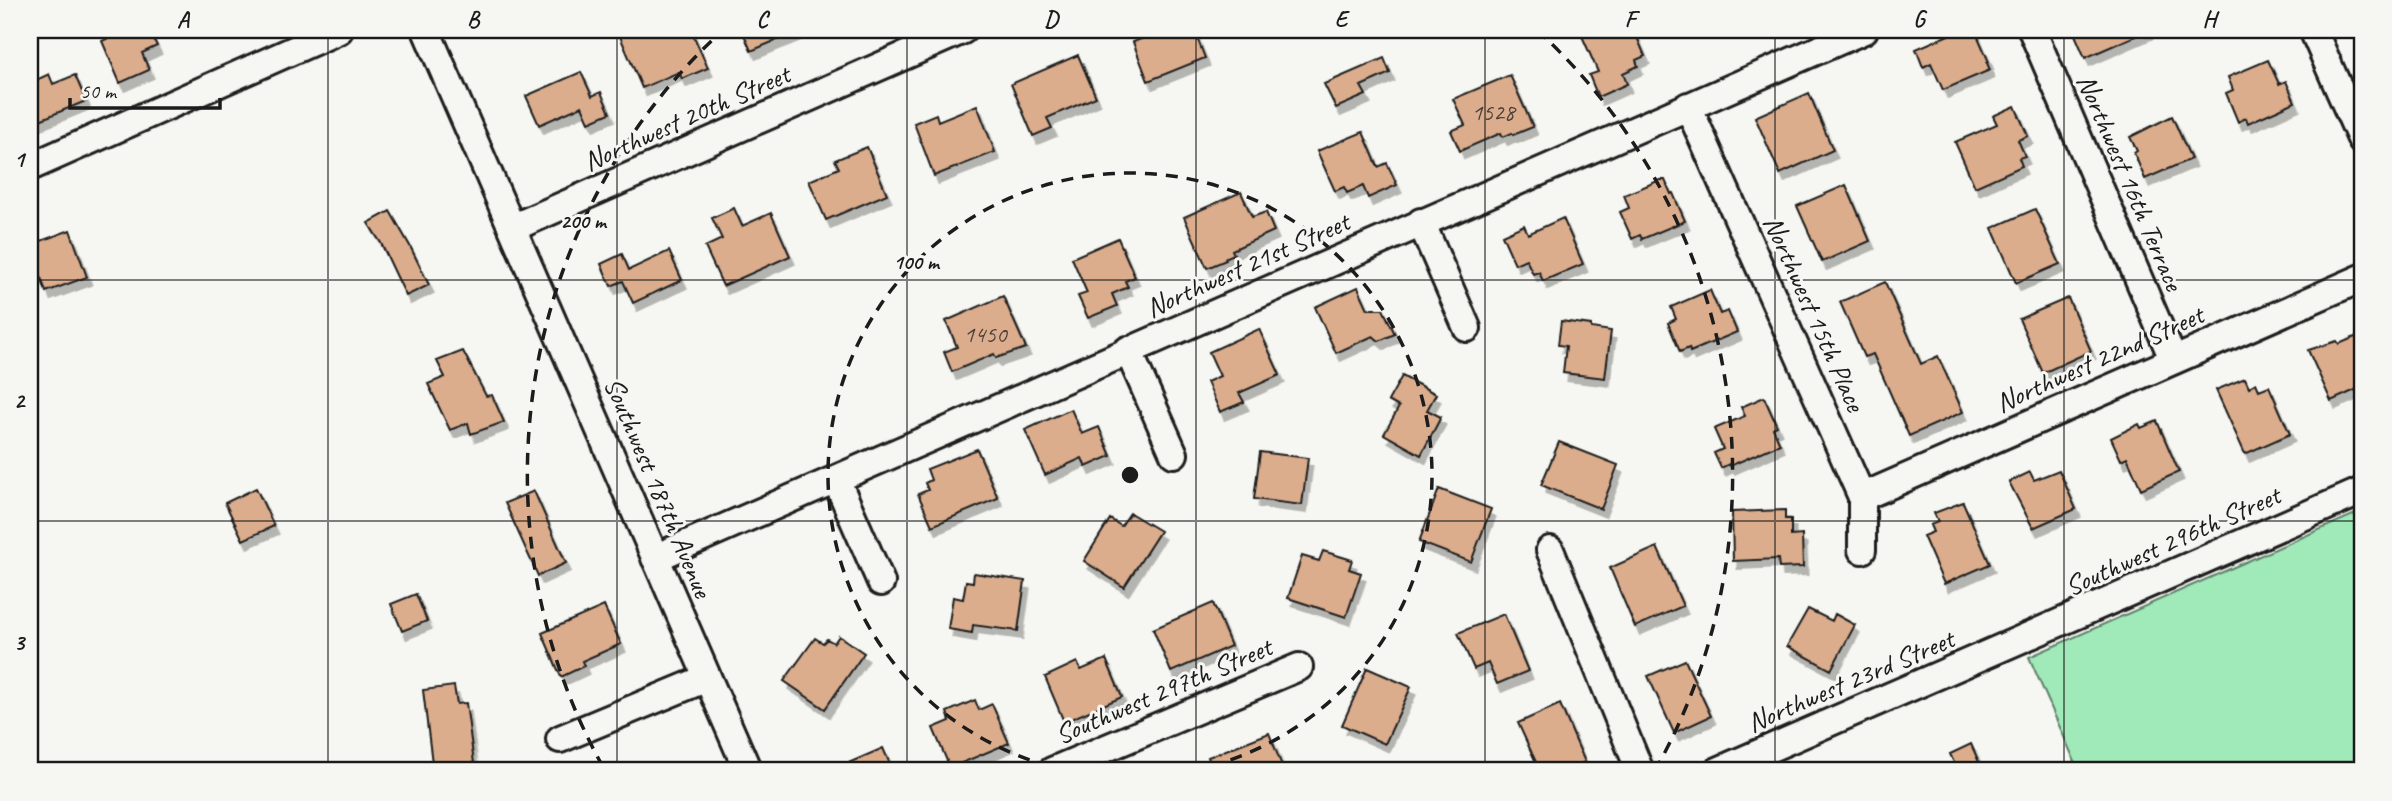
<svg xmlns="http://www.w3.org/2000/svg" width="2392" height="801" font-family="Caveat,sans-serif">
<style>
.green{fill:#a0e9b8;stroke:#5e826a;stroke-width:2}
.building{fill:#dbad8d;stroke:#1c1c1c;stroke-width:2;filter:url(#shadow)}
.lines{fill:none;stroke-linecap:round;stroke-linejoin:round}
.minor-casing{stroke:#1c1c1c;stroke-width:32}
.minor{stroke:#f6f6f2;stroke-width:26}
.grid{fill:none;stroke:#1c1c1c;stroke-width:2;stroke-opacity:0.55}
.ring{fill:none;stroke:#1c1c1c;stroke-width:3.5;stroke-dasharray:12 9}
.labels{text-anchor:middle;stroke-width:6;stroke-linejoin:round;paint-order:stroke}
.number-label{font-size:24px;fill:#4c4038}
.street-label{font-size:28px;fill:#1c1c1c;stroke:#f6f6f2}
.centre{fill:#1c1c1c;stroke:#f6f6f2;stroke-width:3.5}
.ring-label{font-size:21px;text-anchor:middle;font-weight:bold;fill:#1c1c1c;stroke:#f6f6f2;stroke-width:6;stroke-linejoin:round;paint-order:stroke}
.neatline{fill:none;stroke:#1c1c1c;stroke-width:2.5}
.grid-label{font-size:23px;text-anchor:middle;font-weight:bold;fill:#1c1c1c}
</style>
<defs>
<filter id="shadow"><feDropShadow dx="4.5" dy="8" stdDeviation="0" flood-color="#0004"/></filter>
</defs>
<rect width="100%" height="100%" fill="#f6f6f2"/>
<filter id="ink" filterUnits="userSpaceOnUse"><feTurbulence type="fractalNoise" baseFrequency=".0143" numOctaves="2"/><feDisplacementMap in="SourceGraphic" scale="14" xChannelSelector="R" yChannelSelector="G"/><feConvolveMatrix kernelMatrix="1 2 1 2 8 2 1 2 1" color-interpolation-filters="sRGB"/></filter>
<g filter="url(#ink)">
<path class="green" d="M2362,511V771H2079L2029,657Z"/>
<path class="building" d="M126,30H149L157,46L142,53L149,70L120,83L102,41Z
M628,30H691L708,68L682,79L679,72L642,88L619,34Z
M742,30H801L751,51Z
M1164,30H1194L1205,58L1148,81L1133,42Z
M1598,30H1634L1645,56L1636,60L1638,66L1623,73L1627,84L1598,97L1589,75L1598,72L1582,36Z
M1960,30H1975L1989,62L1987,63L1990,70L1943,90L1931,63L1923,67L1916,49Z
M2073,30H2149L2085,58Z
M1078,55L1096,97L1047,118L1052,128L1033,136L1011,84Z
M1384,58L1390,73L1361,86L1366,95L1336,108L1324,84Z
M2268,60L2279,84L2286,81L2295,102L2248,123L2246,118L2238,122L2226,93L2233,90L2228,77Z
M581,72L592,96L601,92L610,113L589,122L582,106L539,125L526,96Z
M49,74L53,84L75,75L86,101L30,124V83Z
M1510,75L1533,127L1513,135L1512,133L1503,137L1501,133L1460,151L1451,131L1465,125L1453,99Z
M1809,93L1833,150L1780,174L1755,117Z
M977,105L995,152L934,176L914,123L936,114L938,121Z
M2015,106L2028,136L2018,140L2025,156L2019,158L2022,166L1975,187L1955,142L1997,124L1993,116Z
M2172,116L2191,159L2145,179L2134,153L2137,151L2130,137Z
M1363,132L1378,167L1387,163L1397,185L1368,198L1363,186L1347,193L1344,187L1335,191L1317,151Z
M867,147L887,194L826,220L809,181L839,168L835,160Z
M1660,180H1665L1671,194L1673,193L1685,221L1642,239L1640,235L1632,239L1620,212L1629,208L1624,195Z
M1846,185L1870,241L1822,262L1797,206Z
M1241,192L1252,217L1266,212L1274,231L1232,250L1234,254L1225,258L1226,260L1207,268L1184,217Z
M734,208L742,226L771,213L790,256L723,286L705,247L722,239L712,218Z
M2035,209L2060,264L2016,283L1992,228Z
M390,211L410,246L429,285L406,296L381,243L368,223Z
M1563,218L1583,264L1543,281L1539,272L1533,274L1526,259L1515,264L1502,235L1524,225L1528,234Z
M70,230L87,277L46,292L30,245Z
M1118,238L1135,277L1125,281L1128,287L1112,294L1117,306L1088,318L1078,296L1087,293L1072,258Z
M669,251L682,280L633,303L623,281L611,286L601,264L622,254L629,270Z
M1885,282L1921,364L1938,356L1963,412L1909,436L1873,354L1864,357L1840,302Z
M1358,287L1368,309H1383L1395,334L1379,341L1373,336L1336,353L1315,307Z
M1710,290L1720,314L1728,311L1737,332L1690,352L1689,348L1680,352L1668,323L1676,319L1671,307Z
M1003,296L1026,348L996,358L994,354L952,372L944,352L957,347L946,321Z
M2068,298L2091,351L2043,373L2019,319Z
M1561,321L1591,325V328L1611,331L1605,378L1563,373L1566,346L1558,345Z
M1259,329L1280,375L1239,393L1244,402L1220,412L1207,382L1220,376L1209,352Z
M2362,334V387L2331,401L2308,350L2337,341L2339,344Z
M463,351L486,396L492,395L504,422L471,434L468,423L450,430L428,384L445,377L437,361Z
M1402,376L1436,394L1427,410L1441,417L1421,455L1384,434L1399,407L1388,401Z
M2245,378L2249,387L2256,383L2259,390L2269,386L2290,434L2245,454L2216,390Z
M1764,397L1777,426L1773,428L1780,444L1730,466L1729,464L1721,468L1714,453L1723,449L1714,429L1745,416L1741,407Z
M1071,409L1082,434L1099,427L1111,456L1086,467L1082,458L1045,475L1025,430Z
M2157,421L2179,472L2141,489L2127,457L2121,460L2111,438L2139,424L2141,428Z
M1559,442L1618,465L1601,509L1541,485Z
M977,449L998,498L932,526L918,494L928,490L925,483L931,480L927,469Z
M1260,452L1308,458L1302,505L1254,499Z
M2059,470L2076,509L2033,528L2009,482L2030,472L2034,480Z
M256,488L274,526L243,540L225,503Z
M1439,489L1491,509L1471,562L1419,542Z
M534,491L566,563L538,576L505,503Z
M1963,502L1990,564L1944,584L1923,536L1933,532L1930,525L1938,522L1934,513Z
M1785,510V519H1791V536L1802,535L1803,567L1779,568L1778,559L1733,561L1732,512Z
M1130,513L1160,531L1124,587L1084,561L1110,519L1121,526Z
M1657,547L1683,606L1635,627L1610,568Z
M1323,551L1352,560L1349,569L1361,573L1346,617L1288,598L1302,556L1319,561Z
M974,573L1025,581L1018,631L973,625L972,633L948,629L953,597L963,599L966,581L973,582Z
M416,594L427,621L402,631L391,604Z
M1213,603L1231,646L1171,672L1153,629Z
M604,606L621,644L582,661L584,666L561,677L542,633Z
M1808,609L1832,621L1835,614L1855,625L1831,670L1787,646Z
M1504,614L1528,671L1497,684L1488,663L1474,669L1458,633Z
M839,636L864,653L825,709L784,681L815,638L823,643L827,639L834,643Z
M1106,659L1122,697L1064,722L1045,677L1077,662L1081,670Z
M1685,660L1711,716L1674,733L1648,676Z
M1367,668L1411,687L1385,744L1342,725Z
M454,686L457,704L466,703L474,763L458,765L457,771H433L423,690Z
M975,700L979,710L992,704L1009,743L950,768L933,728L950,721L947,712Z
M1560,704L1585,762L1564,771H1540L1518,723Z
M1269,733L1284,771H1213L1208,757Z
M1971,744L1983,771H1958L1950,754Z
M883,748L893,771H830Z"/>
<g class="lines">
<g class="minor-casing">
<path id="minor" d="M426,30L748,771
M2032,30L2173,359
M2313,30L2362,141
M1688,106L1862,497V550
M30,167L339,30
M1421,222L1467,328
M512,228L963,30
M1128,350L1174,454
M836,479L881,582
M1862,497L2362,278
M1550,550L1640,771
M655,558L1864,30
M560,739L707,678
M1052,771L1299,667
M1718,771L2362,491"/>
</g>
<use href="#minor" class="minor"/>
</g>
</g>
<path class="grid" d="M328,30V771M617,30V771M907,30V771M1196,30V771M1485,30V771M1775,30V771M2064,30V771M30,280H2362M30,521H2362"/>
<g class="ring">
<path d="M1070 771A302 302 0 1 1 1190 771"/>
<path d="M603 767A603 603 0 0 1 723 30M1537 30A603 603 0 0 1 1657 767"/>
</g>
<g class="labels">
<g class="number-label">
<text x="1493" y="120">1528</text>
<text x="985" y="342">1450</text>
</g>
<g class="street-label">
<text transform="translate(686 117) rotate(-24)" y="10">Northwest 20th Street</text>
<text transform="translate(2131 182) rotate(67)" y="10">Northwest 16th Terrace</text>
<text transform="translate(1247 264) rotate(-24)" y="10">Northwest 21st Street</text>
<text transform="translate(1815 313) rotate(66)" y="10">Northwest 15th Place</text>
<text transform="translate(2099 358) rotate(-24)" y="10">Northwest 22nd Street</text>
<text transform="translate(659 487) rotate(67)" y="10">Southwest 187th Avenue</text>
<text transform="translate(2172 540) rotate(-24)" y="10">Southwest 296th Street</text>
<text transform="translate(1850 680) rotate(-23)" y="10">Northwest 23rd Street</text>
<text transform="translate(1163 690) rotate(-23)" y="10">Southwest 297th Street</text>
</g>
</g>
<circle cx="1130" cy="475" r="10" class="centre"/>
<g class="ring-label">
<text x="583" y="228">200 m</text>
<text x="916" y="269">100 m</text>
</g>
<rect width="2392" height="801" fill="none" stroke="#f6f6f2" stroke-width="77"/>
<path d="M70 98v10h150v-10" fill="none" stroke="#1c1c1c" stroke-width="3.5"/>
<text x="80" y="98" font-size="21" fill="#1c1c1c" stroke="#f6f6f2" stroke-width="5" paint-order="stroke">50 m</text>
<rect x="38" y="38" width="2316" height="724" class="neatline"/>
<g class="grid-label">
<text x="183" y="27">A</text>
<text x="473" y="27">B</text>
<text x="762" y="27">C</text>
<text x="1051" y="27">D</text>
<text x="1341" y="27">E</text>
<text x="1630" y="27">F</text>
<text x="1919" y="27">G</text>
<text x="2209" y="27">H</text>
<text x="19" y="167">1</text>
<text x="19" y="408">2</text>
<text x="19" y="650">3</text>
</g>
</svg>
